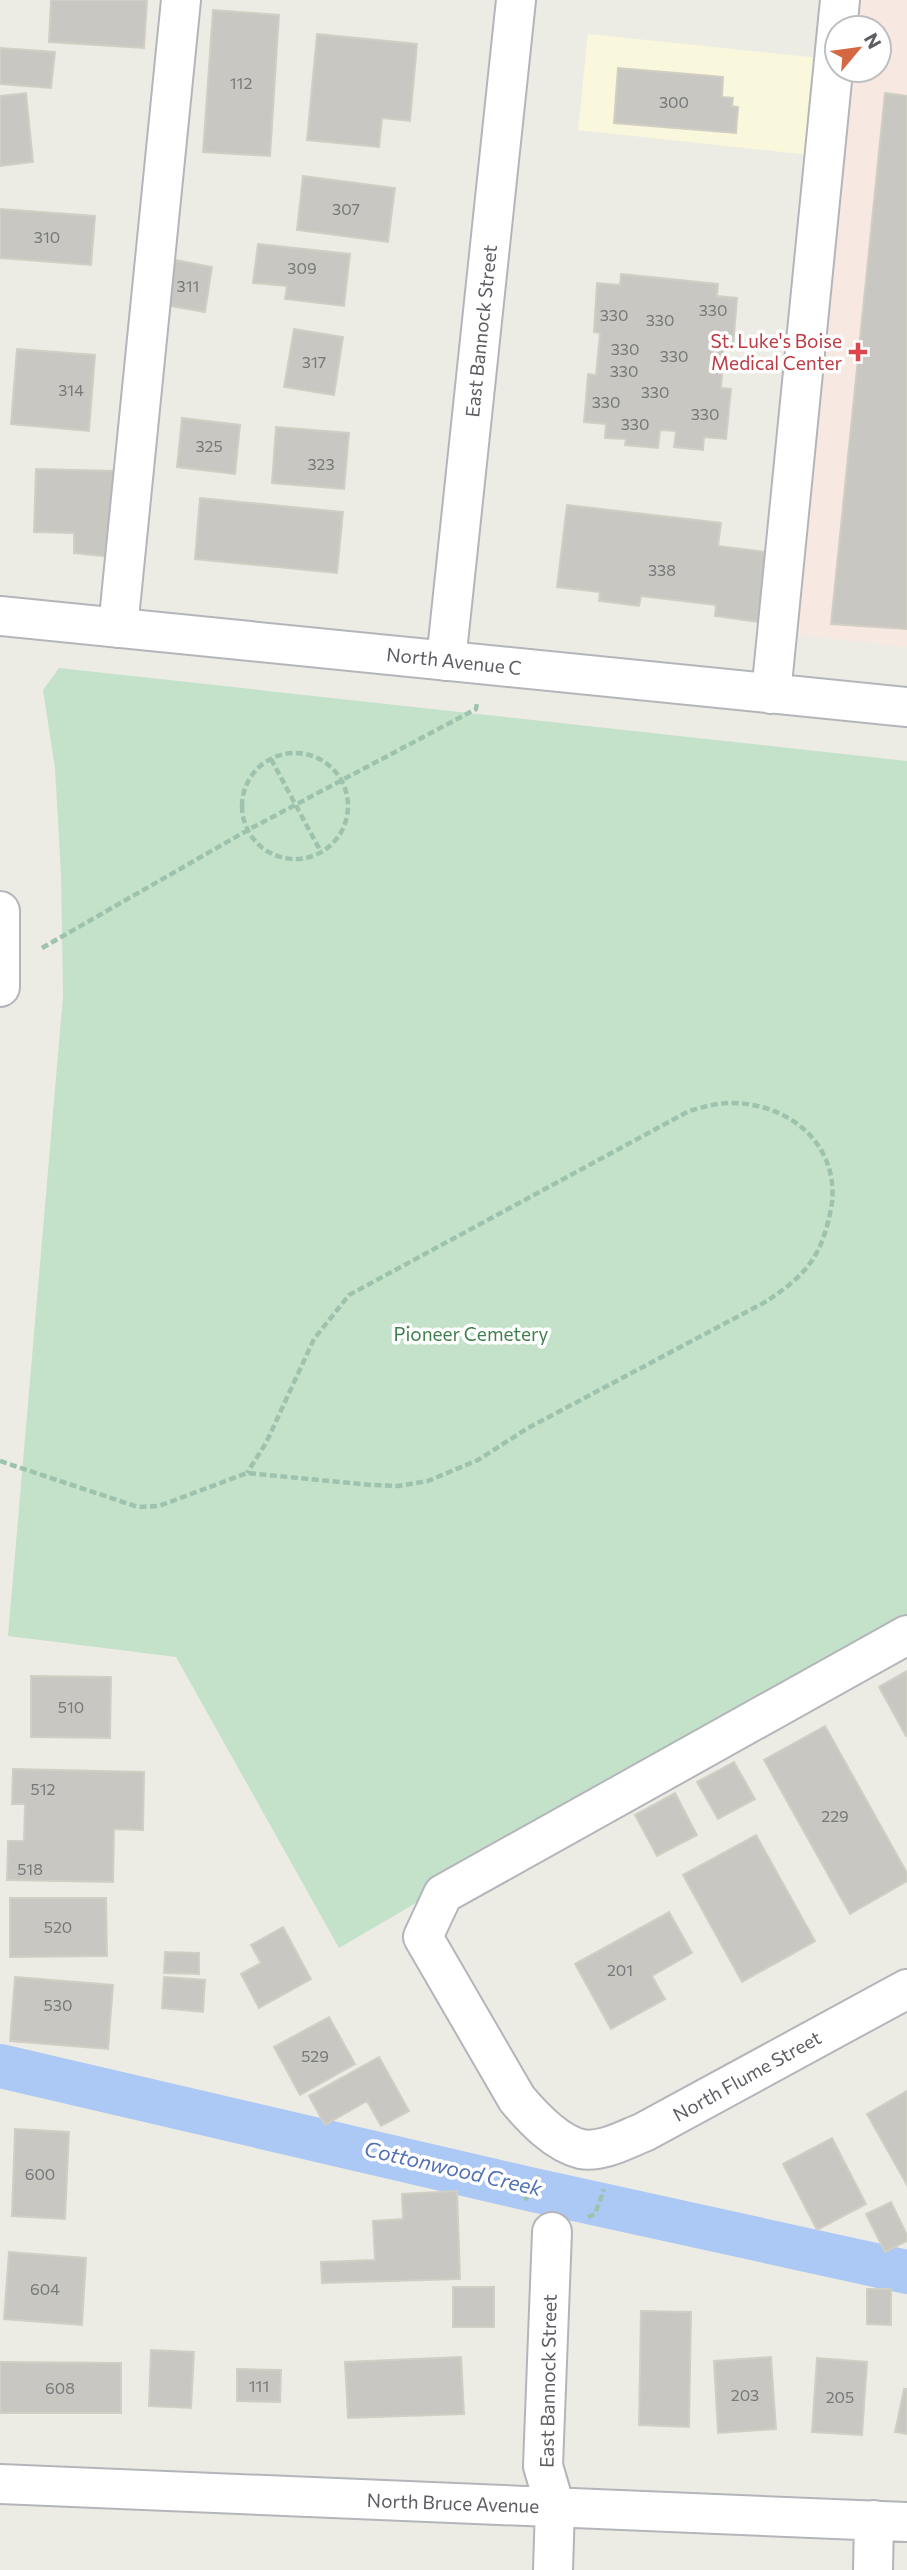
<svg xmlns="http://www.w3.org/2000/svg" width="907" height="2570" font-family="Commissioner,sans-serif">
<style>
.commercial{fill:#faf8dc}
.medical{fill:#f8e8e2}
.green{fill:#c3e2c9}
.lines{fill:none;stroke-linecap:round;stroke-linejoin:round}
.canal{stroke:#acc8f5;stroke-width:44}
.building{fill:#c8c7c1;stroke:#d1cfc3;stroke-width:2}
.minor-casing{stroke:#b4b5ba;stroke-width:42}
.path{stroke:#9dc2ae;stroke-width:4.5;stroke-dasharray:7 3.5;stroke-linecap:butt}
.minor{stroke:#fff;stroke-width:38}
.health-dot{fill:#e0444e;stroke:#fff;stroke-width:2.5}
.labels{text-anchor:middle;stroke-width:7;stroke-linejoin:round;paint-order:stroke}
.number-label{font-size:16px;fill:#77787a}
.street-label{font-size:19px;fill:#5c5e63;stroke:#fff}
.health-label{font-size:19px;fill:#be3a42;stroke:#fff;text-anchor:end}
.park-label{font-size:19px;fill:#3f7f4d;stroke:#fff}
.water-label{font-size:21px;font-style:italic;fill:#5271b5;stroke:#fff}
</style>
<rect width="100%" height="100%" fill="#edece4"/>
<path class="commercial" d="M588,34L819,58L810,155L578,130Z"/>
<path class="medical" d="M843,0H907V647L783,633L837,70H879V28H840Z"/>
<path class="green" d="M59,668L907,761V1616L339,1948L176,1657L8,1636L63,996L61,875L55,768L43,690Z"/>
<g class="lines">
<path class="canal" d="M0,2066L529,2189L907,2272"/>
</g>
<path class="building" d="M51,0H147L144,48L49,42Z
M213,10L279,15L270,156L203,152Z
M317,34L417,44L410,121L382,118L379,147L307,140Z
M0,48L55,52L51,88L0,84Z
M618,68L723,77L722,97L733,98L732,106L738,107L736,133L614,123Z
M26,93L33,162L0,166V96Z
M885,93L907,96V629L831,624Z
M303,176L395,188L388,242L297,230Z
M0,209L95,216L91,265L0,258Z
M258,244L350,254L344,306L285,299L287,286L253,283Z
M171,259L212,267L205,312L164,305Z
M621,274L718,284L717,296L737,298L733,347L724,346L721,388L731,389L726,439L704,437L703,450L674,447L676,431L660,430L658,448L625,445L626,439L605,438L606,424L584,422L588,374L596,375L600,333L594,332L597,283L620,285Z
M294,329L343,337L334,395L284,387Z
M17,349L95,355L89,431L11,424Z
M182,418L240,425L235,474L177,467Z
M276,427L349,433L344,489L272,483Z
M36,469L116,471L111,557L74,553V533L34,532Z
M200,498L343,512L337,573L195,559Z
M567,505L721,523L718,546L766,552L759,622L715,616L716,605L641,596L639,606L599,601L600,592L557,587Z
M907,1671V1735L906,1736L879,1687Z
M31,1676L111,1677L110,1738L31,1737Z
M825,1726L907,1873V1881L850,1914L764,1760Z
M734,1762L755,1799L718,1819L697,1782Z
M13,1769L144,1772L143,1830L114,1829L113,1882L7,1880L8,1841H24L25,1804H12Z
M675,1793L697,1835L657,1856L635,1815Z
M756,1835L815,1941L742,1982L683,1875Z
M10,1898H106L107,1956L10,1957Z
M669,1912L692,1953L652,1976L665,1999L611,2029L575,1964Z
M283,1927L311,1979L259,2008L241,1974L261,1963L251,1945Z
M165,1952L199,1953V1974L164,1973Z
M15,1977L113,1985L108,2049L10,2041Z
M164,1977L205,1980L203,2012L162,2008Z
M329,2017L355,2064L300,2095L274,2047Z
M379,2057L409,2111L381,2126L367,2101L325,2125L309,2096Z
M907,2091V2185L867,2114Z
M15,2129L69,2132L65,2219L12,2216Z
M832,2138L866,2204L817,2230L783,2164Z
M457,2191L460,2279L322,2283L321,2262L375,2260L373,2221L403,2219L402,2194Z
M891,2202L907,2235V2241L885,2252L866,2214Z
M9,2252L86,2258L82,2325L4,2319Z
M453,2287H494V2327H453Z
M867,2289H891V2325L867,2324Z
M641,2311L691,2312L689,2427L639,2425Z
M151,2350L194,2352L191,2408L149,2406Z
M461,2357L464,2414L348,2418L345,2362Z
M771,2357L776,2429L718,2433L714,2361Z
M817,2358L867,2362L862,2435L812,2432Z
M0,2362L121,2363V2413H0Z
M237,2369L281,2370L280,2402L237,2401Z
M904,2389H907V2434L895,2432Z"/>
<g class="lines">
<g class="minor-casing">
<path id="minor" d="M0,616L907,707
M118,628L181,0
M446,661L516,0
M771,694L840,0
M0,911V987
M907,1635L443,1894L423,1937L517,2099C533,2118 556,2143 581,2149C602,2153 626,2139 644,2132L907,1989
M552,2232L543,2466L555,2507L553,2570
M0,2484L907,2522
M873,2570L874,2520"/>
</g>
<path class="path" d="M242 806a53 53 0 1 1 106 0a53 53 0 1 1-106 0Z
M271,759L321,852
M42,948L248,830L476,709L477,703
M0,1461L138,1507L159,1506L247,1473L372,1485L398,1486L428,1481L478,1460L528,1428L767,1301C783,1290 799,1279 811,1262C823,1245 829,1222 832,1202C838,1143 788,1103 731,1103C717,1103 703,1107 689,1111L349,1295L314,1339L266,1443L247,1473
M525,2200L538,2178L537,2174
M588,2217L595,2214L604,2189"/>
<use href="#minor" class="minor"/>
</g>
<path class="health-dot" d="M854.5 341.5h7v7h7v7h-7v7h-7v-7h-7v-7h7z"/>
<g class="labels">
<g class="number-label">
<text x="241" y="89">112</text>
<text x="674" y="108">300</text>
<text x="346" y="215">307</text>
<text x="47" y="243">310</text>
<text x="302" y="274">309</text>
<text x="188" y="292">311</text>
<text x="713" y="316">330</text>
<text x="614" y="321">330</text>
<text x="660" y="326">330</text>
<text x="625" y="355">330</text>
<text x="674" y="362">330</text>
<text x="314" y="368">317</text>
<text x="624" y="377">330</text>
<text x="71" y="396">314</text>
<text x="655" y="398">330</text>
<text x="606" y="408">330</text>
<text x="705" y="420">330</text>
<text x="635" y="430">330</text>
<text x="209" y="452">325</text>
<text x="321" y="470">323</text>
<text x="662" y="576">338</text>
<text x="71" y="1713">510</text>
<text x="43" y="1795">512</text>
<text x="835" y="1822">229</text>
<text x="30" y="1875">518</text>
<text x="58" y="1933">520</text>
<text x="620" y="1976">201</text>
<text x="58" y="2011">530</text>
<text x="315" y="2062">529</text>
<text x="40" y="2180">600</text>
<text x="45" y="2295">604</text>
<text x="259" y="2392">111</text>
<text x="60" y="2394">608</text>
<text x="745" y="2401">203</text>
<text x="840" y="2403">205</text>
</g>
<g class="street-label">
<text transform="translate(481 331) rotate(-84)" y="7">East Bannock Street</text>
<text transform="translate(454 661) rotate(6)" y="7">North Avenue C</text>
<text transform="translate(747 2076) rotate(-29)" y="7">North Flume Street</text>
<text transform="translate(548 2381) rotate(-89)" y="7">East Bannock Street</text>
<text transform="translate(453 2503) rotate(2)" y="7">North Bruce Avenue</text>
</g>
<g class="health-label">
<text x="842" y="348">St. Luke's Boise<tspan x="842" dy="22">Medical Center</tspan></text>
</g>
<g class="park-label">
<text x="471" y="1341">Pioneer Cemetery</text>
</g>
<g class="water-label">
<text transform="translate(453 2169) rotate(13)" y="7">Cottonwood Creek</text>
</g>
</g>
<g transform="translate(858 49) rotate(61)"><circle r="33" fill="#ffffff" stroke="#bebfc1" stroke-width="2"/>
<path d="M0-5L12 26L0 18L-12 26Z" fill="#d56742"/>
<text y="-10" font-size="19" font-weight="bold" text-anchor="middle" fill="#5c5e63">N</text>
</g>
</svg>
